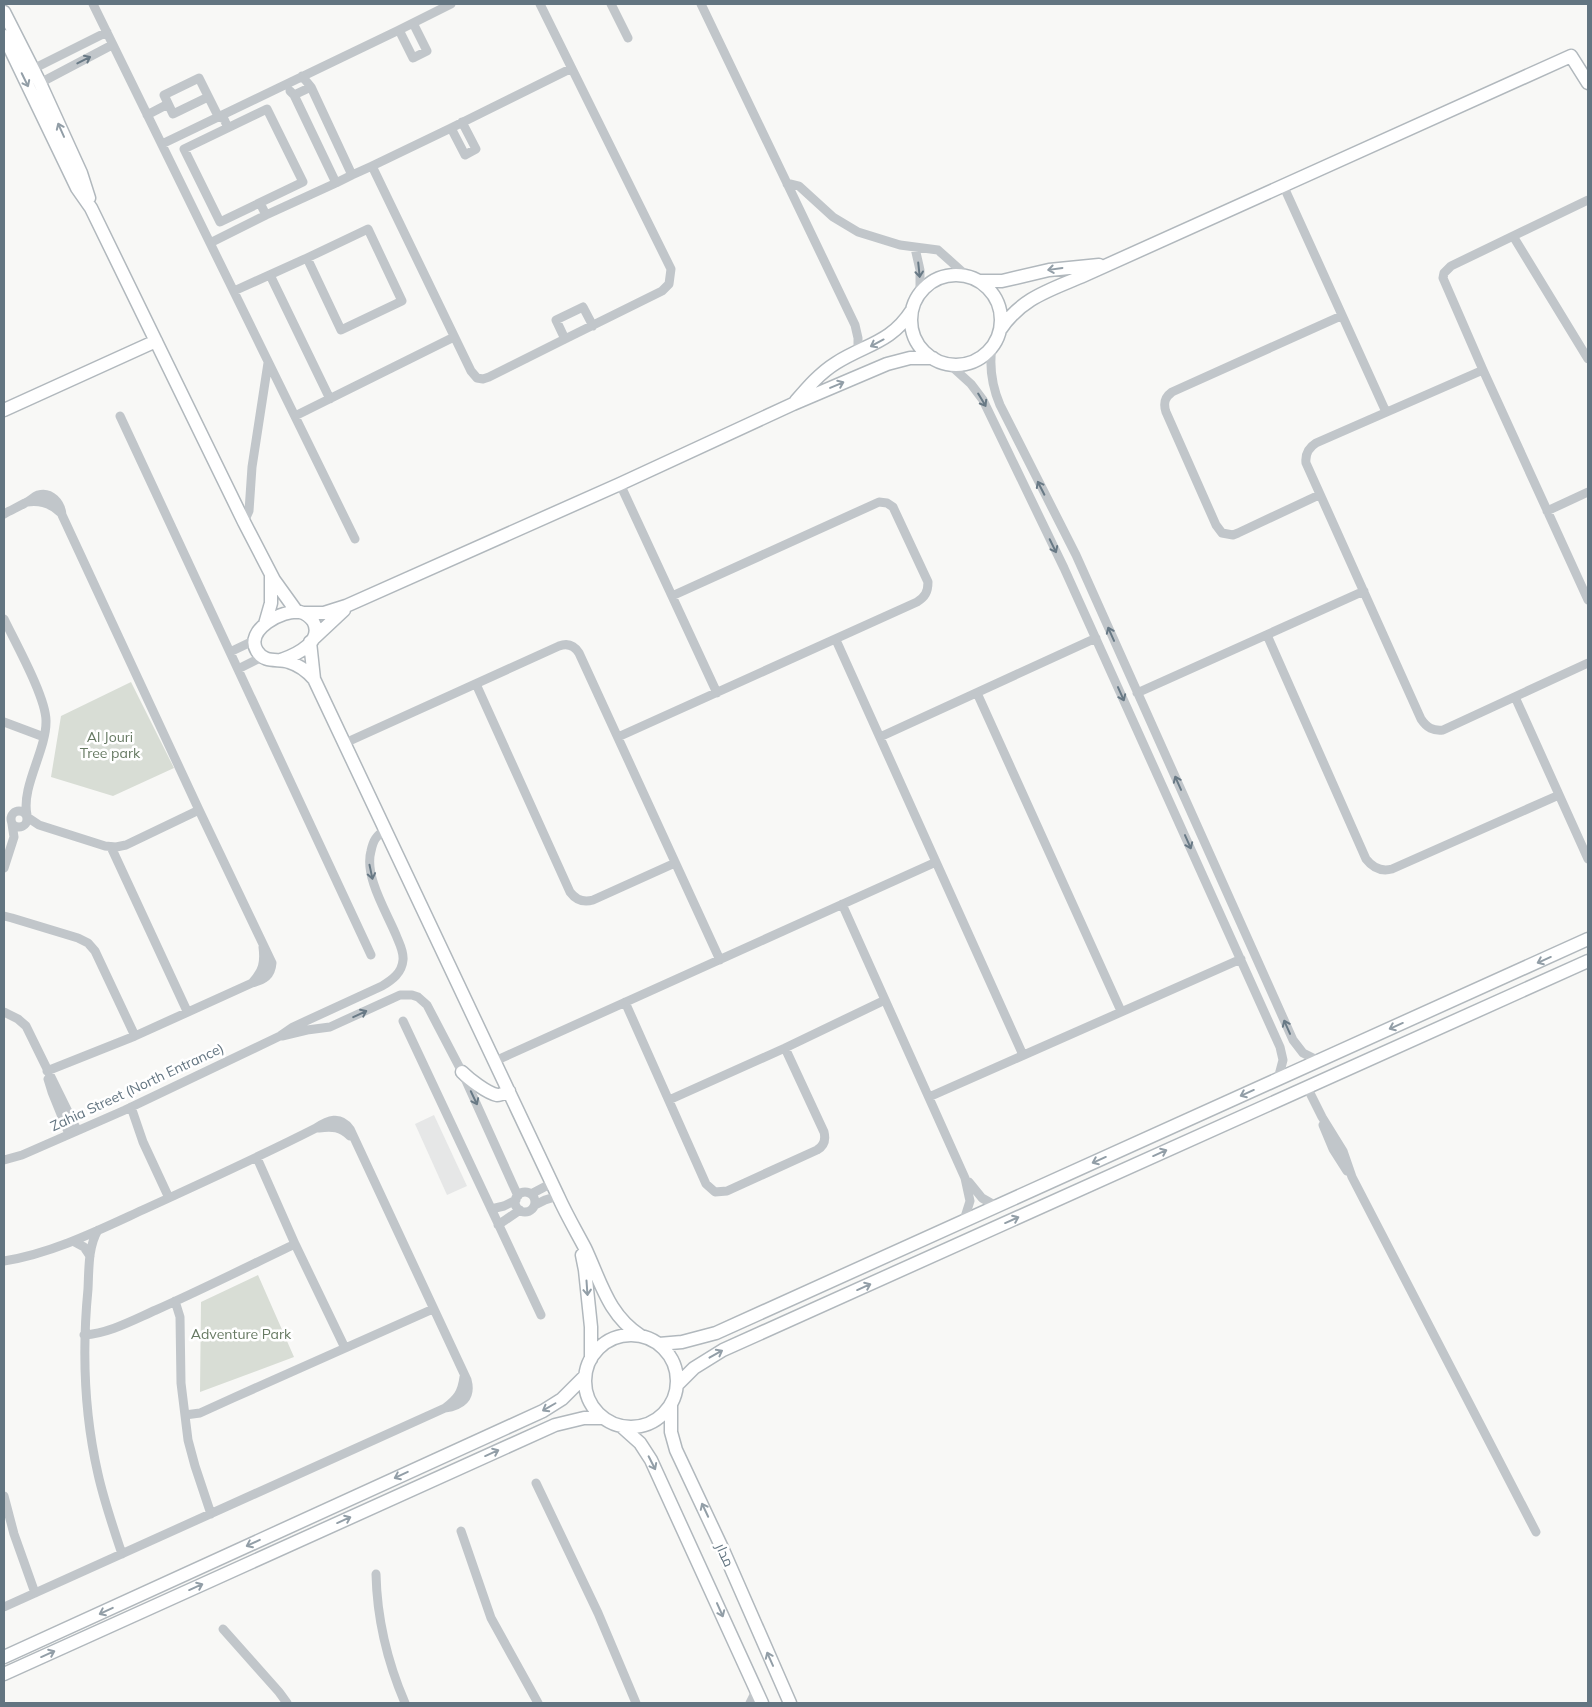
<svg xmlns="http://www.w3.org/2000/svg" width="1592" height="1707" font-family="Mulish,Cairo,sans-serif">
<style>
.built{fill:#e6e7e7}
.green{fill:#d8ddd5}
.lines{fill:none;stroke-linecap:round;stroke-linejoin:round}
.secondary-casing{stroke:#b1b8bd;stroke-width:15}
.street{stroke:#c1c6ca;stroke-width:9}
.secondary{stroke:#fff;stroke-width:12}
.oneway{stroke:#687985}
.oneway2{stroke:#929ea7}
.labels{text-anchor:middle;stroke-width:5;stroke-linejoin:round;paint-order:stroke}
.park-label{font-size:14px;fill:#667962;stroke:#fff}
.street-label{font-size:14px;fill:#637581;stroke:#fff}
</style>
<rect width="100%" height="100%" fill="#f8f8f6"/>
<path class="built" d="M434,1115L467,1186L447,1195L415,1124Z"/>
<path class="green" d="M131,682L174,768L113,796L51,777L61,716Z
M258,1275L294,1357L200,1392L201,1302Z"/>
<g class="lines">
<g class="secondary-casing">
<path id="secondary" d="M4,12L40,83L81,173L89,198
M4,36L77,188L91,208L244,522L274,580L297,612
M911 320a45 45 0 1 1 90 0a45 45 0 1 1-90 0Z
M979,281H1002L1049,270L1099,265
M1000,330C1022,297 1051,290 1085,275L1571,56L1588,83
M796,401C808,387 820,373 836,363C866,344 891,343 912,310
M4,410L156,341
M305,613H324L346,606L620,484L793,404L887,364L910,358H933
M265,624L271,603V576
M313,639L344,610
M310,642L314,679L558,1196C566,1214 576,1231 585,1248C601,1282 608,1315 641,1336
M281,660C296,655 325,641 313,621C310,617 305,613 300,612C283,609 244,630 257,651C265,664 278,658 289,662C299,665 307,671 314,679
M462,1072C469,1079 487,1093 497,1095C501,1095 505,1093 509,1091
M582,1255L585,1270L591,1327V1359
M585 1381a46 46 0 1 1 92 0a46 46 0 1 1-92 0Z
M659,1344L682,1342L716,1333L1588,939
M678,1384L694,1368L723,1350L1588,961
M671,1405V1432L676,1450L723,1550L790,1703
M621,1426L640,1443L651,1460L762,1703
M4,1657L543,1411L562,1399L585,1376
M4,1674L555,1425L584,1418H604"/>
</g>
<path class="street" d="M93,4L355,539
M540,4L671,269L669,284L662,291L565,339L556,320L583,307L593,326
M611,4L628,38
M701,4L855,325L858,338V352
M413,23L427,51L413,58L399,30L451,4
M33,69L107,32
M302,76L311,87L352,175L372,166L471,371L477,378L483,379L489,377L565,339
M40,83L112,45
M290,91L294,95L311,87
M294,95L336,183L352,175
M208,97L173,114L164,95L199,78L218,116L224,119L228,128
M267,109L303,182L220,222L184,149Z
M147,115L168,104
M462,122L476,149L465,155L451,128C491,108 531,88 570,69
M162,144L399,30
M372,166L451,128
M787,184H791L799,186L833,217L858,232L900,245L938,250L967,276
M1283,185L1386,412
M1588,200L1451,266L1444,273L1443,278L1483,370L1588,600
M266,215L336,183
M368,229L402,301L341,330L307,258Z
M1513,236L1588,359
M210,243L266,215L260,203
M915,248L920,270V293
M270,275L330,399
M234,291L307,258
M992,347C989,367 992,386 1000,405L1076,555L1293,1040L1303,1053L1319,1061
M949,364L971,384L983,400L1064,568L1280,1047L1283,1060L1278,1079
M1483,370L1316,443C1308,448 1305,454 1306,463L1421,719C1427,728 1433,731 1443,730L1588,663
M120,416L371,955
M295,416L454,337
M620,484L717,693
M1319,495L1238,533L1233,535L1222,533L1216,525L1166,412C1163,403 1165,397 1172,392L1341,316
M27,502C40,500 51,503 61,513
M1547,511L1588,492
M4,514C11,510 18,507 25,503C30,501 33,497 38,495C51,491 61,503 62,515L199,810L272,963C271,976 264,980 252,983L135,1036L47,1071
M244,522L249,511L252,467L268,363
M4,619C15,642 47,699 46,722C46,751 21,787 27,815
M1267,635L1366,859C1373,868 1381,872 1392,869L1559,795
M836,640L1023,1055
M230,652L255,640
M238,669L262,657
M476,684L570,892C576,900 583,903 593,900L675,863
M977,693L1121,1011
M1137,693L1364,591
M1515,697L1588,859
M4,722L44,737
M618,737L917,602C925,597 928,592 928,582L893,507L887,503L879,502L672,596
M880,737L1096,638
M345,743L559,646C567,643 574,645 579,653L720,960
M11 819a8 8 0 1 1 16 0a8 8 0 1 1-16 0Z
M27,817L39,825L105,846L116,847L126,845L199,810
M111,847L187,1011
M4,868L14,837L12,824
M842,904L965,1178L970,1201L964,1220
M4,916L12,918L78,938L88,943L95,951L135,1036
M252,983C263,971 265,963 263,947
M625,1002L706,1184L715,1192L727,1191L817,1150C824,1146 826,1140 824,1132L785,1048
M4,1012L18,1019L26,1026L77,1130
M403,1021L541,1315
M282,1036L307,1030L330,1027L400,995H412L418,997L427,1005L462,1072L518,1196
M495,1061L936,862
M48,1079L52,1092L69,1134
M1307,1087L1322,1117L1343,1151L1352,1177L1536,1532
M929,1097L1241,959
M669,1100L785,1048L885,1000
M131,1107L143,1142L169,1198
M1323,1125L1333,1149L1347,1171
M319,1128C332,1126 341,1127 350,1136
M257,1158L295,1244L345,1348
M4,1160L22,1155L125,1110L280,1036L293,1027L382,986C392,980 402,973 403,960C404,951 399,943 396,935C386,911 364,876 371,851C373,841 376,835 386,830
M969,1182L982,1198L996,1206
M515 1202a10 10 0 1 1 20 0a10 10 0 1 1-20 0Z
M531,1194L552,1183
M535,1205L545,1200L558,1196
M491,1209L504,1206L516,1200
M498,1225L520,1210
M98,1230C88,1247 89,1269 88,1289C82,1351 84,1413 98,1474C104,1501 113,1527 122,1554
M73,1241L84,1247L90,1256
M4,1261C54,1253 101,1229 147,1208C204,1182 261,1156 316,1128C328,1120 340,1115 350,1129L467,1380C472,1398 461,1406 445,1408
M175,1301L180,1317L181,1383L188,1440L195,1466L211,1514
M84,1335C110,1333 133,1320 156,1310C203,1289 249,1266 295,1244
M185,1415L200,1413L233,1398L433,1309
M536,1483L598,1613L636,1703
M4,1496L14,1534L35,1593
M461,1531L491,1618L538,1703
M376,1574C377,1620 387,1661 405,1703
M4,1607L445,1408C457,1399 462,1393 464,1377
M223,1629L279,1692L287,1703
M750,1703L756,1691"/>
<use href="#secondary" class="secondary"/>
</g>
<defs><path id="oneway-shaft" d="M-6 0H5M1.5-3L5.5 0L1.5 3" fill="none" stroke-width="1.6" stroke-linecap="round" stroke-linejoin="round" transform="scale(1.25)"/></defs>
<g class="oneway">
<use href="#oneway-shaft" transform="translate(84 60) rotate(-27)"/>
<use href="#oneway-shaft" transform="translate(919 270) rotate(84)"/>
<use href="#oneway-shaft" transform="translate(982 400) rotate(59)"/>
<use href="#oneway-shaft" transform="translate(1041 488) rotate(-117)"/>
<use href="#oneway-shaft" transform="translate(1053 546) rotate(64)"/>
<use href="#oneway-shaft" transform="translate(1111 634) rotate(-114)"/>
<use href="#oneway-shaft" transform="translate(1121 694) rotate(66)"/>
<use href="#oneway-shaft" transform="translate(1178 783) rotate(-114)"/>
<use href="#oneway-shaft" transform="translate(1188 842) rotate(66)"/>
<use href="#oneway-shaft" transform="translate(371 872) rotate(78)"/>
<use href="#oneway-shaft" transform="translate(360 1014) rotate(-25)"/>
<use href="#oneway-shaft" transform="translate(1287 1027) rotate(-114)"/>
<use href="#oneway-shaft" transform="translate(474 1098) rotate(65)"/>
</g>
<g class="oneway2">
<use href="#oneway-shaft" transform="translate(25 80) rotate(64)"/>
<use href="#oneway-shaft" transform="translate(61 130) rotate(-114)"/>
<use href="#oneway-shaft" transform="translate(1055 269) rotate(172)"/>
<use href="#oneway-shaft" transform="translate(877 343) rotate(152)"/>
<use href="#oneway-shaft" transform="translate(837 385) rotate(-23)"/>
<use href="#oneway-shaft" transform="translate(1544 960) rotate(156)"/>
<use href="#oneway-shaft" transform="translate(1396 1026) rotate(156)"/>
<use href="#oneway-shaft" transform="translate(1247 1093) rotate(156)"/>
<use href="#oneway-shaft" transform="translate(1160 1153) rotate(-24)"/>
<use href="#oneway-shaft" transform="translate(1099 1160) rotate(156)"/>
<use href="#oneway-shaft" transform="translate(1012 1220) rotate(-24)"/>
<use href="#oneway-shaft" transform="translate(864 1287) rotate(-24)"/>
<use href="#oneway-shaft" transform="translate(587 1288) rotate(86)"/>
<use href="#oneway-shaft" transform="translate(716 1354) rotate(-29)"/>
<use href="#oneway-shaft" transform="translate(549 1407) rotate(150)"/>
<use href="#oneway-shaft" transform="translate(492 1453) rotate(-24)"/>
<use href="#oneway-shaft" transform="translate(652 1463) rotate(63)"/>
<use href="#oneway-shaft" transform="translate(401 1475) rotate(155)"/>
<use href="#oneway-shaft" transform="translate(705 1510) rotate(-115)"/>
<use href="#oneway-shaft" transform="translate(344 1520) rotate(-24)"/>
<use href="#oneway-shaft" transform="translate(253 1543) rotate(155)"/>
<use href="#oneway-shaft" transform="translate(196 1587) rotate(-24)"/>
<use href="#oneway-shaft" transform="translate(720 1610) rotate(66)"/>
<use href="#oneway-shaft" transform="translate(106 1611) rotate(155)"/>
<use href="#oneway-shaft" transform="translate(48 1654) rotate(-24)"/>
<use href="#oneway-shaft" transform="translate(770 1659) rotate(-114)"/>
</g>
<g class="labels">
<g class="park-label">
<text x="110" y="742">Al Jouri<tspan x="110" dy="16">Tree park</tspan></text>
<text x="241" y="1339">Adventure Park</text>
</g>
<g class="street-label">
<text transform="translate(137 1087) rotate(-25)" y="5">Zahia Street (North Entrance)</text>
<text transform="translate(725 1555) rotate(66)" y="5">مدار</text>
</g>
</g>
<rect width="1592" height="1707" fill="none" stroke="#637581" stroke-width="10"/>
</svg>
